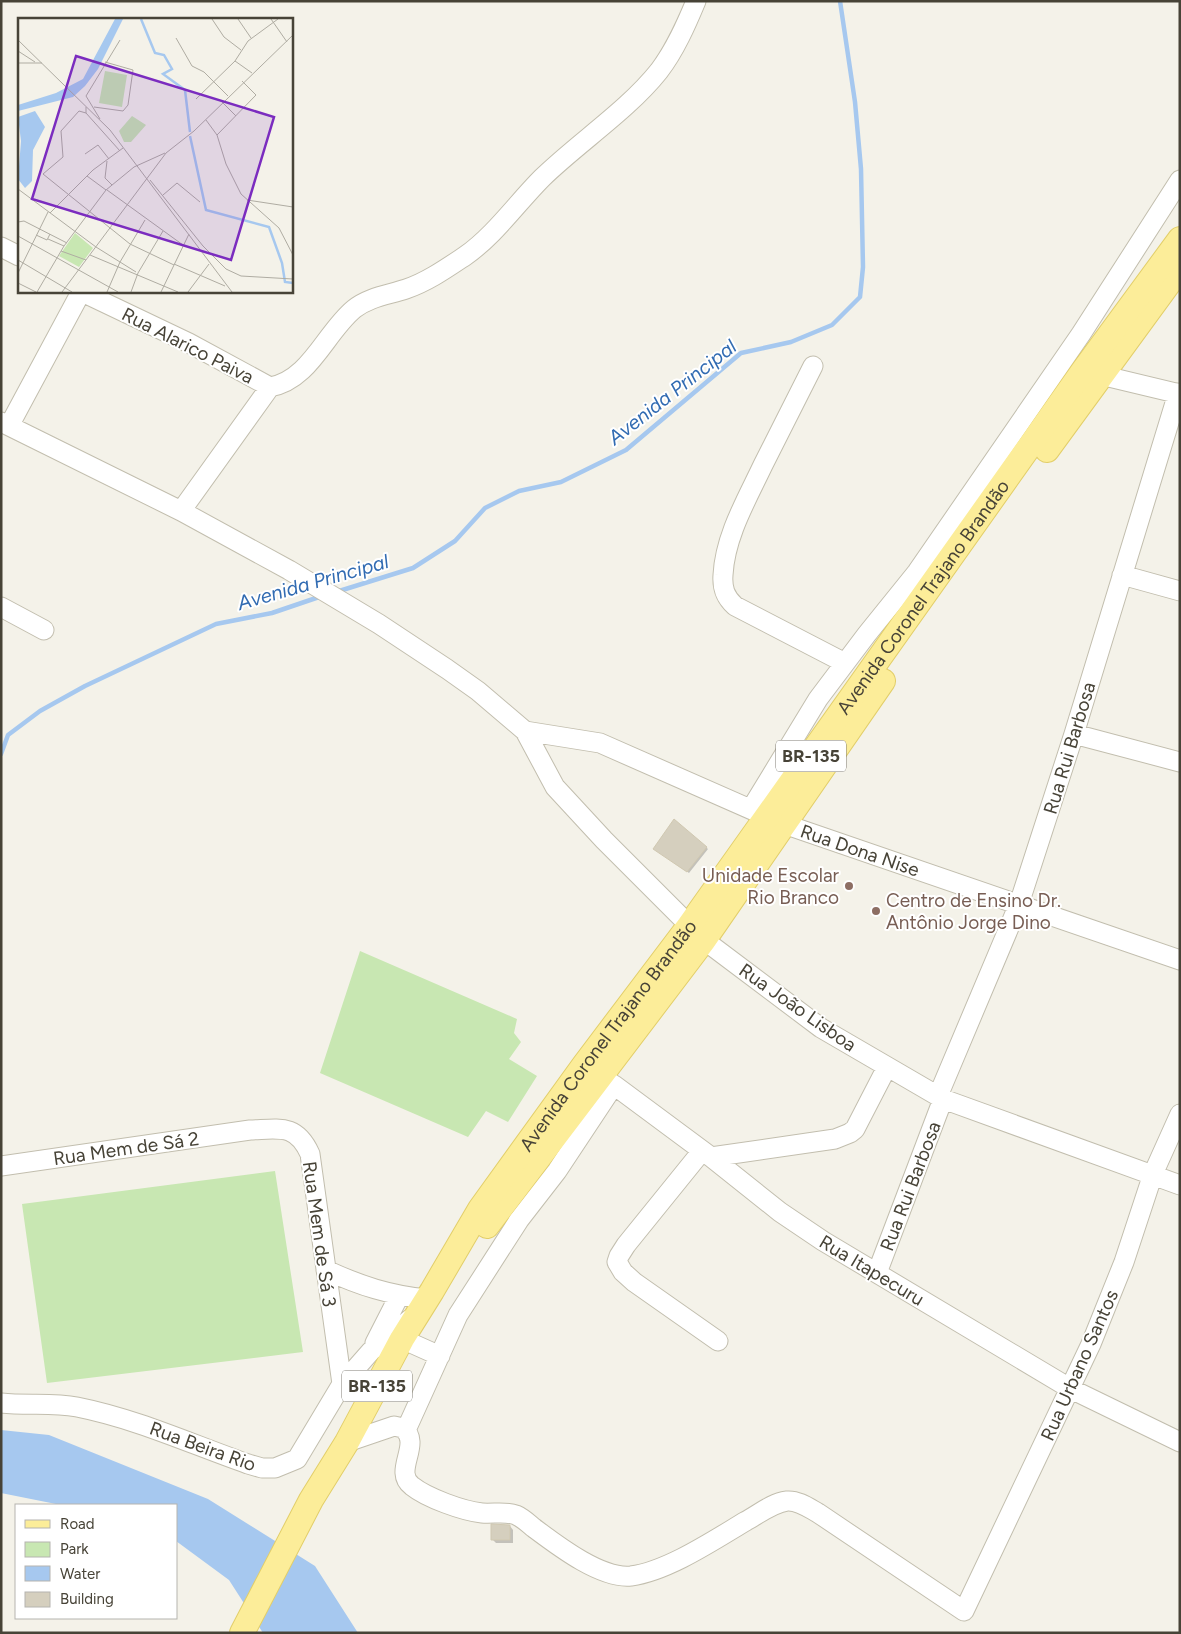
<svg xmlns="http://www.w3.org/2000/svg" width="1181" height="1634" font-family="Figtree,sans-serif">
<style>
.green{fill:#c8e7b2}
.water{fill:#a6c8ef}
.shadow{fill:#0003}
.lines{fill:none;stroke-linecap:round;stroke-linejoin:round}
.stream{stroke:#a6c8ef;stroke-width:4.5}
.building{fill:#d5cfbe;stroke:#d0c8b1}
.minor-casing{stroke:#c2beae;stroke-width:21}
.major-casing{stroke:#e2ce69;stroke-width:26}
.minor{stroke:#fff;stroke-width:19}
.major{stroke:#fced99;stroke-width:24}
.education-dot{fill:#8d6e63;stroke:#fff;stroke-width:2}
.labels{text-anchor:middle;stroke-width:4;stroke-linejoin:round;paint-order:stroke}
.shield{fill:#fff;stroke:#7e7b73;stroke-width:1}
.shield-label{font-size:18px;font-weight:bold;fill:#474337}
.street-label{font-size:19px;fill:#474337;stroke:#fff}
.education-label{font-size:19px;fill:#785e54;stroke:#fff;text-anchor:end}
.water-label{font-size:20px;font-style:italic;fill:#316bb2;stroke:#fff}
.inset-river{fill:none;stroke:#a6c8ef;stroke-width:2.5}
.inset-road{fill:none;stroke:#afaca2;stroke-width:1}
.view{fill:#7b2cbf;fill-opacity:0.15;stroke:#7b2cbf;stroke-width:2.5}
.inset-edge{fill:none;stroke:#474337;stroke-width:2.5}
</style>
<rect width="100%" height="100%" fill="#f4f2e9"/>
<path class="green" d="M360,951L517,1019L514,1033L521,1042L509,1059L537,1076L508,1122L486,1111L468,1137L320,1073Z
M275,1171L303,1352L47,1383L22,1204Z"/>
<path class="water" d="M1,1430L49,1435L208,1499L315,1566L358,1633H263L229,1580L176,1541V1505H61L1,1493Z"/>
<path class="shadow" d="M675,821L708,849L689,873L656,850Z
M510,1526L513,1530V1543H496L492,1539Z"/>
<g class="lines">
<path class="stream" d="M336,592L413,568L455,541L485,508L519,491L561,482L626,450L741,353L791,342L832,325L860,297L863,267L861,169L855,102L840,1
M1,754L8,735L40,711L85,686L216,624L272,613L322,596"/>
</g>
<path class="building" d="M674,819L707,847L687,872L653,849Z
M491,1524L510,1525V1540H491Z"/>
<g class="lines">
<g class="minor-casing">
<path id="minor" d="M1,247L19,256
M80,291L189,343L270,387
M813,366C796,399 780,432 763,465C747,499 725,536 723,575C722,588 725,597 735,606L845,663
M1088,372L1180,394
M270,387C310,380 325,333 354,309C369,297 388,295 406,289C427,282 447,268 465,256C494,236 517,203 542,178C579,142 627,111 659,71C675,50 686,25 696,1
M1,422L181,511L289,570L379,624L447,669L478,691L525,731L600,743L784,824L1180,960
M9,426L81,292
M181,511L270,387
M1122,575L1180,591
M1,607L44,630
M525,731L555,787L604,840L704,940L821,1028L943,1099L1180,1185
M1074,734L1180,762
M751,809L818,699L867,634L917,572L1081,334L1180,180
M589,1069L614,1085L711,1157L780,1212L823,1241L1071,1389L1180,1442
M938,1096L1019,904L1074,734L1178,393
M702,1151L626,1245L619,1256L617,1262L623,1272L634,1282L718,1341
M711,1157L835,1139L850,1133L855,1129L887,1067
M1,1166L250,1130C279,1129 296,1123 310,1154L342,1384
M326,1270C361,1286 389,1295 427,1299
M877,1273L943,1099
M402,1339L440,1356
M375,1343L399,1296
M1,1403C27,1406 52,1402 77,1407C137,1419 191,1444 248,1464L262,1468H275L297,1459L342,1384L371,1351L410,1319
M406,1430L458,1315L519,1220L557,1171L614,1085
M347,1442L394,1426L403,1428C423,1444 392,1471 412,1486C427,1498 463,1511 482,1513C493,1514 506,1511 516,1515C523,1518 529,1524 534,1528C558,1546 601,1579 631,1576C668,1571 714,1540 746,1521C759,1514 772,1503 787,1501C798,1500 809,1508 818,1513L964,1611L1091,1344L1124,1262L1153,1174L1180,1114"/>
</g>
<g class="major-casing">
<g id="major">
<path d="M1047,450L1180,268"/>
<path d="M487,1226L704,940L883,681"/>
<path id="s1" d="M242,1633L311,1500L347,1442L402,1339L432,1291L480,1209L584,1065L689,926L1083,371L1180,239"/>
</g>
</g>
<use href="#minor" class="minor"/>
<use href="#major" class="major"/>
</g>
<g class="education-dot">
<circle cx="849" cy="886" r="5"/>
<circle cx="876" cy="911" r="5"/>
</g>
<g class="labels">
<g class="shield">
<rect x="776" y="740.5" width="70" height="31" rx="4"/>
<rect x="342" y="1370.5" width="70" height="31" rx="4"/>
</g>
<g class="shield-label">
<text x="811" y="762">BR-135</text>
<text x="377" y="1392">BR-135</text>
</g>
<g class="street-label">
<text transform="translate(188 345) rotate(27)" y="7">Rua Alarico Paiva</text>
<text dy="7" stroke="none"><textPath href="#s1" startOffset="1242">Avenida Coronel Trajano Brandão</textPath></text>
<text transform="translate(1069 748) rotate(-73)" y="7">Rua Rui Barbosa</text>
<text transform="translate(860 850) rotate(19)" y="7">Rua Dona Nise</text>
<text transform="translate(798 1007) rotate(35)" y="7">Rua João Lisboa</text>
<text dy="7" stroke="none"><textPath href="#s1" startOffset="702">Avenida Coronel Trajano Brandão</textPath></text>
<text transform="translate(126 1148) rotate(-8)" y="7">Rua Mem de Sá 2</text>
<text transform="translate(910 1186) rotate(-69)" y="7">Rua Rui Barbosa</text>
<text transform="translate(320 1234) rotate(82)" y="7">Rua Mem de Sá 3</text>
<text transform="translate(872 1270) rotate(31)" y="7">Rua Itapecuru</text>
<text transform="translate(1079 1365) rotate(-66)" y="7">Rua Urbano Santos</text>
<text transform="translate(203 1446) rotate(20)" y="7">Rua Beira Rio</text>
</g>
<g class="education-label">
<text x="839" y="882">Unidade Escolar<tspan x="839" dy="22">Rio Branco</tspan></text>
<text x="886" y="907" text-anchor="start">Centro de Ensino Dr.<tspan x="886" dy="22">Antônio Jorge Dino</tspan></text>
</g>
<g class="water-label">
<text transform="translate(672 392) rotate(-38)" y="7">Avenida Principal</text>
<text transform="translate(313 582) rotate(-16)" y="7">Avenida Principal</text>
</g>
</g>
<g transform="translate(18 18)">
<rect width="275" height="275" fill="#f4f2e9"/>
<path d="M87,53L109,57L104,89L81,85ZM114,98L128,107L113,124H106L101,113ZM57,215L75,230L61,249L41,238Z" fill="#c8e7b2"/>
<path d="M97,1H105L80,51L67,68L55,79L0,93V87L38,75L65,61ZM17,93L27,109L15,132L14,163L7,170L0,161L3,123L0,99Z" fill="#a6c8ef"/>
<path class="inset-river" d="M123,1L137,35L146,37L154,51L145,56L167,72L172,114M172,118L188,192L251,209L264,245L267,264L275,265"/>
<path class="inset-road" d="M194,1L206,19L223,32M220,1L233,20M253,1L269,24M158,20L174,48L186,54L210,78M0,22L92,112L214,274M0,33L17,44M217,43L234,55M0,45H24M178,81L217,43L230,23L260,1M204,84L218,98M68,89V95L61,93L43,113L45,139L25,156L112,226L156,247M76,89L105,93L110,87L115,52L87,44M68,95L102,133M82,101L68,78L102,22M188,102L199,117L208,146L223,176L261,210L275,237M199,117L238,77L224,63M67,136L80,127L91,141M89,143L87,160L94,167M69,158L88,172M132,162L185,228L208,251L223,258L275,261M0,171L78,229L118,254M89,172L165,227M145,177L159,165L182,184M229,182L275,189M32,195L75,152L105,130M0,204L6,203L49,225M18,217L29,222L32,216M0,218L100,274M30,221L46,228M43,233L68,242M72,237L160,274M0,242L54,274M156,246L207,268M0,255L30,194M0,265L18,274M19,274L46,228L88,172L116,149L147,135M44,274L148,135L176,113L275,17M89,274L102,244L127,202M113,274L120,255L145,213M143,274L171,216M170,274L191,246"/>
<path class="view" d="M58,38L256,99L213,242L14,181Z"/>
<rect width="275" height="275" class="inset-edge"/>
</g>
<rect width="1181" height="1634" fill="none" stroke="#474337" stroke-width="5"/>
<rect x="15" y="1504" width="162" height="115" fill="#ffffff" stroke="#b5b4af"/>
<rect x="25" y="1520" width="25" height="8" fill="#fced99" stroke="#b5b4af"/>
<text x="60" y="1529" font-size="15" fill="#474337">Road</text>
<rect x="25" y="1542" width="25" height="15" fill="#c8e7b2" stroke="#b5b4af"/>
<text x="60" y="1554" font-size="15" fill="#474337">Park</text>
<rect x="25" y="1566" width="25" height="15" fill="#a6c8ef" stroke="#b5b4af"/>
<text x="60" y="1579" font-size="15" fill="#474337">Water</text>
<rect x="25" y="1592" width="25" height="15" fill="#d5cfbe" stroke="#b5b4af"/>
<text x="60" y="1604" font-size="15" fill="#474337">Building</text>
</svg>
